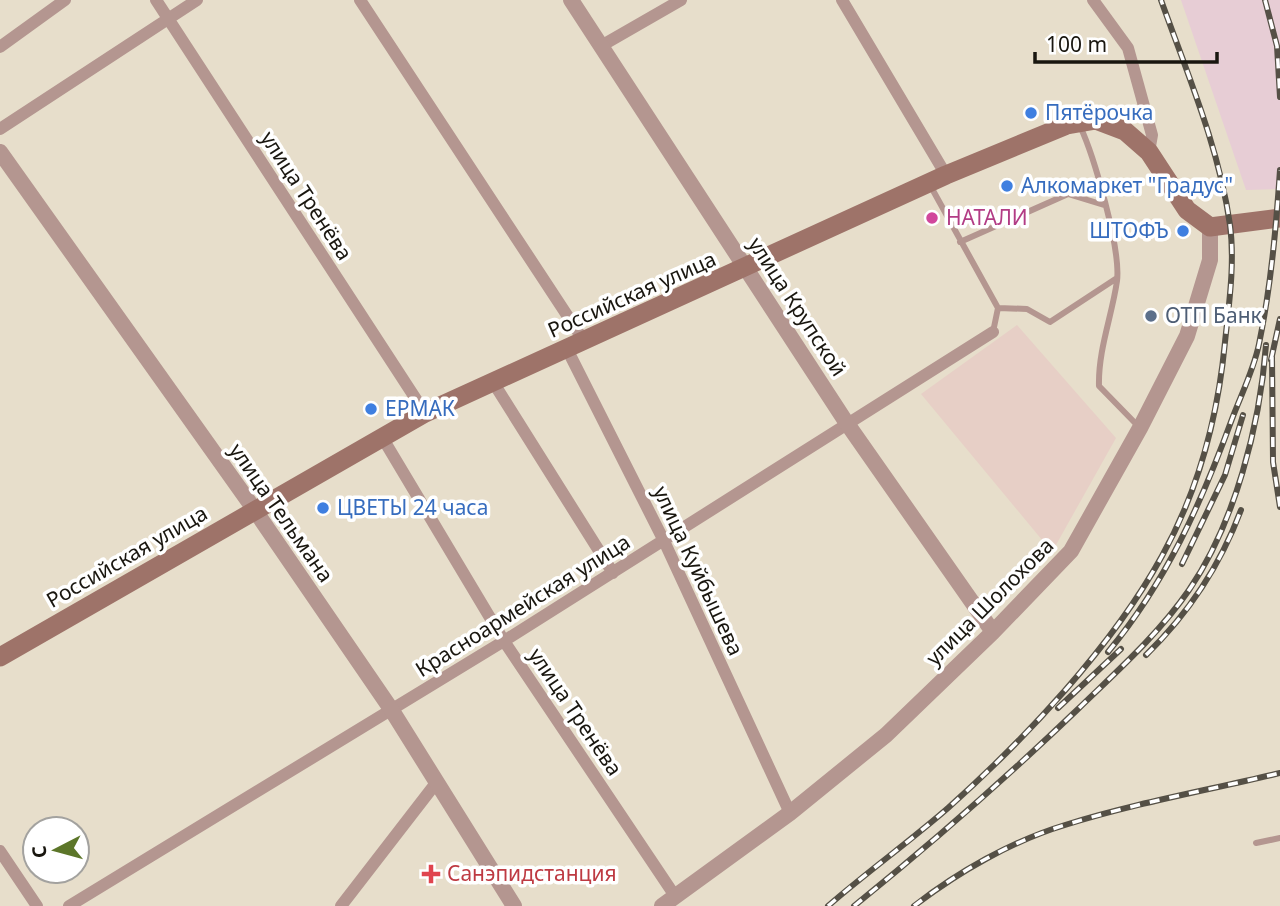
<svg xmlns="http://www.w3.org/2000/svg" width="1280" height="906" font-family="'Noto Sans',sans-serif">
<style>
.commercial{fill:#e7cfc6}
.industrial{fill:#e7cdd5}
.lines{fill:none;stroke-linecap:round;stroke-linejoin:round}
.service{stroke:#b49690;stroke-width:6}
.minor{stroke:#b49690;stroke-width:12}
.tertiary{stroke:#b49690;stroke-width:16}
.secondary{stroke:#9e7369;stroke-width:19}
.rail-casing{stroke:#555046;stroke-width:6}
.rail{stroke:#fff;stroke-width:3.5;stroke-dasharray:10;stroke-linecap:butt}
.shop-dot{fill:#3f7fe0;stroke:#fff;stroke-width:2.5}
.hotel-dot{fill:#d1479c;stroke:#fff;stroke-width:2.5}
.service-dot{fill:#5c6f8a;stroke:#fff;stroke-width:2.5}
.health-dot{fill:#e0444e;stroke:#fff;stroke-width:2.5}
.labels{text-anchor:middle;stroke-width:7;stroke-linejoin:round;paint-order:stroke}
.shop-label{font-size:21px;fill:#366cbe;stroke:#fff;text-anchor:start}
.street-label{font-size:21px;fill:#19160f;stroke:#fff}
.hotel-label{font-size:21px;fill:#b23c85;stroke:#fff;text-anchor:start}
.service-label{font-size:21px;fill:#4e5e75;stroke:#fff;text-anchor:start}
.health-label{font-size:21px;fill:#be3a42;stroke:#fff;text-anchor:start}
</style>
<rect width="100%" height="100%" fill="#e7decb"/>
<path class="commercial" d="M1017,325L1116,438L1052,552L921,394Z"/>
<path class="industrial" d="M1181,0H1280V189L1246,190Z"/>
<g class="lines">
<path class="service" d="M1080,126C1094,156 1121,249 1117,281C1112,316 1098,350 1099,386L1139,427
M930,185L998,308L993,332
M960,242L1068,194L1104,205
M998,308L1027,309L1050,322L1117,278
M1256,843L1280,838"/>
<path class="minor" d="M156,0L425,413
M360,0L584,341
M842,0L946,175
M1093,0L1128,48L1152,135L1149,152
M601,46L681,0
M0,47L65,0
M0,129L197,0
M567,349L664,541L790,813
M493,382L613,573
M382,437L504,641L675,896
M0,851L37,906
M69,906L504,641L993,332
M341,906L436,783"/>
<path class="tertiary" d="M571,0L846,422L993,632
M0,152L254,509L391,709L514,906
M662,906L790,813L886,735L993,632L1071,551L1140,428L1187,336L1210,260V227"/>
<path class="secondary" d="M0,657L425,413L946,175L1067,125L1096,120L1125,131L1149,152L1187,210L1210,227L1280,218"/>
<g class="rail-casing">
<path id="rail" d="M1265,0L1277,46L1280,97
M1272,357L1273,462L1280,507
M1271,360L1280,319
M1182,564L1225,475L1243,415
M1108,652C1166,582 1201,504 1232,419C1241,395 1254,369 1259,344C1271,286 1276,228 1280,170
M1146,655C1188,614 1220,566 1241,510
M1058,708L1121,649
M828,906C867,872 909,842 948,808C1025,739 1112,647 1162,556C1198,491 1218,416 1225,342C1229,304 1235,263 1230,225C1219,147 1187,73 1161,0
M854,906C932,843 1005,779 1077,710C1116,672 1158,635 1189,590C1235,523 1260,425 1266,345
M914,906C958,872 1012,841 1065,825C1135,803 1209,790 1280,773"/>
</g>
<use href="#rail" class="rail"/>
</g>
<g class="shop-dot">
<circle cx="1031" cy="113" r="7"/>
<circle cx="1007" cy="186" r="7"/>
<circle cx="1183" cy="231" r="7"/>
<circle cx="371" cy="409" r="7"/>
<circle cx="323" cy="508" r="7"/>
</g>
<circle class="hotel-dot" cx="932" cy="218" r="7"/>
<circle class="service-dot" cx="1151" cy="316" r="7"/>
<path class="health-dot" d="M427.5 863.5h7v7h7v7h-7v7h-7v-7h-7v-7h7z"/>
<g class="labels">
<g class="shop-label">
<text x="1045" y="120">Пятёрочка</text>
<text x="1021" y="193">Алкомаркет "Градус"</text>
<text x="1169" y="238" text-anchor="end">ШТОФЪ</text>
<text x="385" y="416">ЕРМАК</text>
<text x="337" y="515">ЦВЕТЫ 24 часа</text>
</g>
<g class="street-label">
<text transform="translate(306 196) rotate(57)" y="7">улица Тренёва</text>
<text transform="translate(632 295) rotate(-24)" y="7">Российская улица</text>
<text transform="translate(797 307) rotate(57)" y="7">улица Крупской</text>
<text transform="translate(281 513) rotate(55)" y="7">улица Тельмана</text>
<text transform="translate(127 557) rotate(-30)" y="7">Российская улица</text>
<text transform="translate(698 571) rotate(65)" y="7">улица Куйбышева</text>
<text transform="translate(990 602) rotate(-45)" y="7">улица Шолохова</text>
<text transform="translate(523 606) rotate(-32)" y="7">Красноармейская улица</text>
<text transform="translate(575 712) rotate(56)" y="7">улица Тренёва</text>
</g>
<g class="hotel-label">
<text x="946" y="225">НАТАЛИ</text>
</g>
<g class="service-label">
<text x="1165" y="323">ОТП Банк</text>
</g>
<g class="health-label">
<text x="447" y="881">Санэпидстанция</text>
</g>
</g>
<g transform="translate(56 850) rotate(264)"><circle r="33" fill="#ffffff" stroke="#a3a29f" stroke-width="2"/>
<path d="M0-5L12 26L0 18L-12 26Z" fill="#5c7629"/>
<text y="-10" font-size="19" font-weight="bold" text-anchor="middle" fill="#19160f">С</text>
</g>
<path d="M1035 52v10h182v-10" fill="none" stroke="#19160f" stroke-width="3.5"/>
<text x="1046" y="52" font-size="21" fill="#19160f" stroke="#ffffff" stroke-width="5" paint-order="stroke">100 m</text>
</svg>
